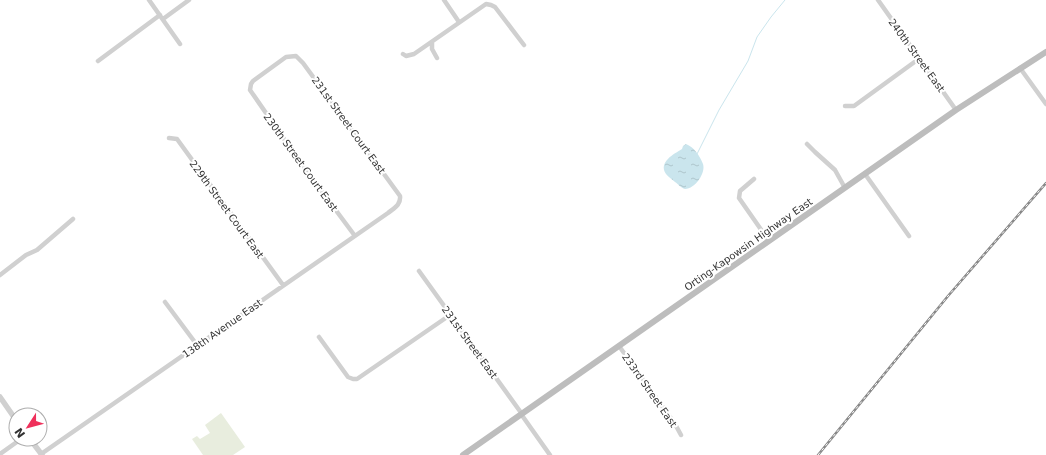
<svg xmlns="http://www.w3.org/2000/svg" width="1046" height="455" font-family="'DejaVu Sans',sans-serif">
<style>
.grass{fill:#e8edde}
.water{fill:url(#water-ripples)}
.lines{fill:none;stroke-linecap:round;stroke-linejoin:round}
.stream{stroke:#cae5ed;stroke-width:1}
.minor{stroke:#d0d0d0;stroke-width:4.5}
.tertiary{stroke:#d0d0d0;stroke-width:5.5}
.secondary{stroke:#bdbdbd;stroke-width:6}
.rail-casing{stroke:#888;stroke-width:2.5}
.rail{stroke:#fff;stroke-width:1;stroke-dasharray:3;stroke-linecap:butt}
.labels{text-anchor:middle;stroke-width:4;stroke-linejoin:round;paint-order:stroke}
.street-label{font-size:10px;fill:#333;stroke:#fff}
</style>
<defs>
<pattern id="water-ripples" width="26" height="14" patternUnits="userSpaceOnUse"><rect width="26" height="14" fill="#cae5ed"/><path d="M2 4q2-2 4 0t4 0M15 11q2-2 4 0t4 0" fill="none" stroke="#aec5cc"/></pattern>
</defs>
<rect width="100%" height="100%" fill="#fff"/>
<path class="grass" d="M221,413L245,447L233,455H203L192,439L197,436L200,439L210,433L205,425Z"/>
<path class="water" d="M686,144C694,147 700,156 703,164C706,173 695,189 685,189C681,188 678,184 675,182C672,179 668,177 666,174C658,162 674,154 682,149L683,146Z"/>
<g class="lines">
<path class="stream" d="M697,154L719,110L748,61L757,37L771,17L785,0"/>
<path class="minor" d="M149,0L180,44
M444,0L459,22
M878,0L956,110
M163,19L189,0
M432,42V49L437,58
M403,54L406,56L414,54L486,4L491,5L495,7L524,45
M98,61L160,15
M1020,68L1046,104
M845,106H854L920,58
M169,138L177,139L283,285
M807,144L815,152L835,170L845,188
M865,174L909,236
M754,179L740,191L739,198L769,241
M419,271L522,414
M0,275L26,255L37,250L73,219
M165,302L197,345
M319,337L348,377L353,379H357L450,315
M619,346L675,424L681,435
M521,414L550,455
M0,454L21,439
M41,454L388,213C394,208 401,205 400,196L303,63L296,56L286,57L253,81L251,84L250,90L300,162L355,236"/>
<path class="tertiary" d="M0,397L16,420
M30,439L42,455"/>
<path class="secondary" d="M463,455L956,110L1046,52"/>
<g class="rail-casing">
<path id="rail" d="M818,455L948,296L1046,183"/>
</g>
<use href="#rail" class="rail"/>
</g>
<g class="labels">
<g class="street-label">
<text transform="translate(917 55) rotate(54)" y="4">240th Street East</text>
<text transform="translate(349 125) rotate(54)" y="4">231st Street Court East</text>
<text transform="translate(301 162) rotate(54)" y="4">230th Street Court East</text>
<text transform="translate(227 209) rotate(54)" y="4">229th Street Court East</text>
<text transform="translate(748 244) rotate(-35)" y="4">Orting-Kapowsin Highway East</text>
<text transform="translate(222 328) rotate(-35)" y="4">138th Avenue East</text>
<text transform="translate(470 342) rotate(54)" y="4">231st Street East</text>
<text transform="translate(650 390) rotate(55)" y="4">233rd Street East</text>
</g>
</g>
<g transform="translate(28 427) rotate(234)"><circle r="19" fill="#ffffff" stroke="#adadad"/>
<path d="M0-3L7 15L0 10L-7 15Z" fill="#ef305b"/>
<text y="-6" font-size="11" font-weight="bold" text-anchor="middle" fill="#333333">N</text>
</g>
</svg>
